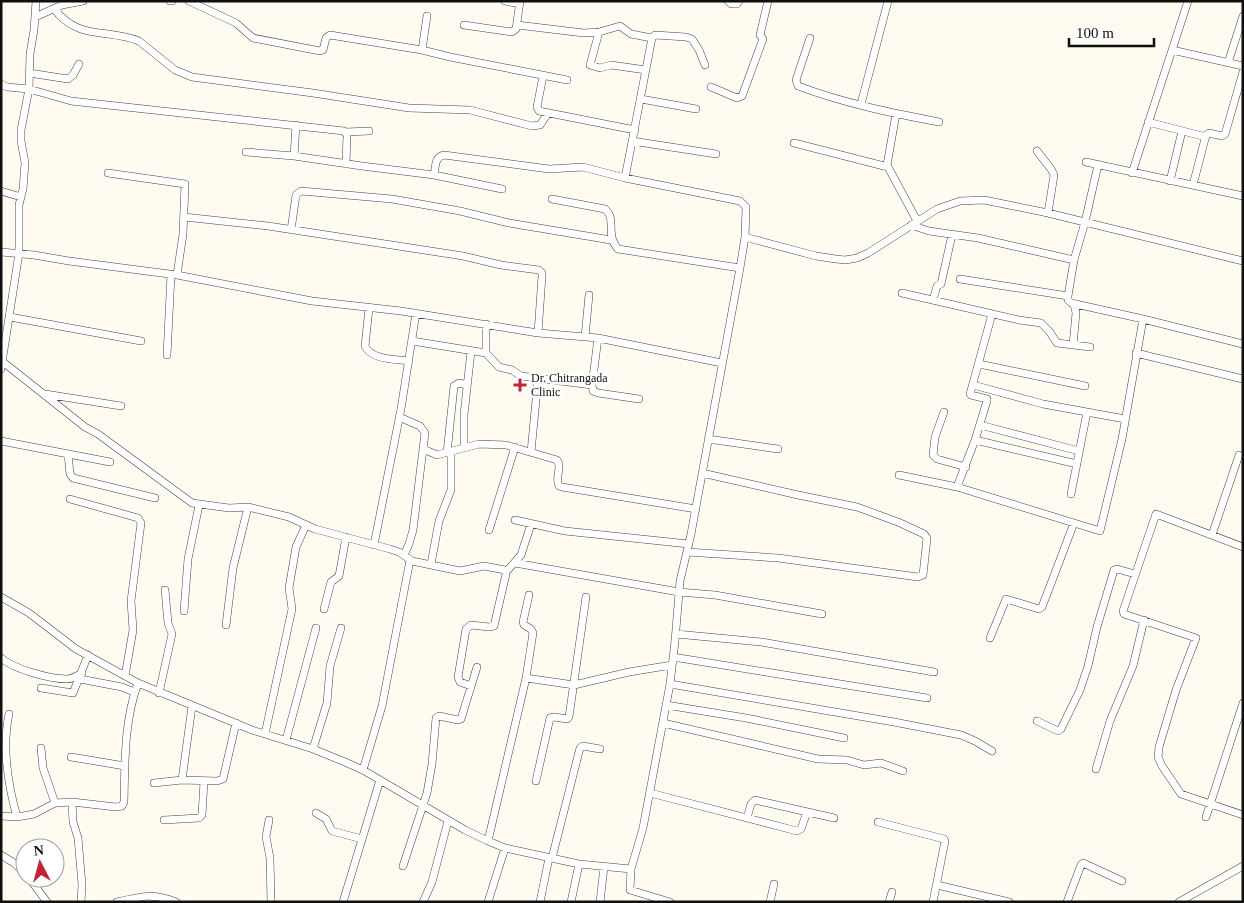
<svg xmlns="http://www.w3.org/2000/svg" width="1244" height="903" font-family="'Times New Roman',serif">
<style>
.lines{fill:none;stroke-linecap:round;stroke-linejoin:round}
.street-casing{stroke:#424242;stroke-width:8}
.street{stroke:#fff;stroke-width:7}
.poi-dot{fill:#c32234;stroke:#fff;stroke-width:2}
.labels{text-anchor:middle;stroke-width:5;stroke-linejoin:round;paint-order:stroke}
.poi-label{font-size:12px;fill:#0f0f0f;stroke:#fff;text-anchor:start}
</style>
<rect width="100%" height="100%" fill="#fffbf0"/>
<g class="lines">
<g class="street-casing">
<path id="street" d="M170,1H172
M189,1L236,23L253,38L320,51L323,50L326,38L330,35L422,50L450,57L567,80
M505,1L520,4
M728,1L731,4H737L739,1
M54,9C79,41 107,28 139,41L175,70L192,77L313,93L409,108L470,110L532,126L540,125L548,113
M35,17L62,5L83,1
M464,25L512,32L516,29L520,1
M517,25L584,33L599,32L620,26L631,34L652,38L655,35L686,37L692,39L699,50L705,65
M599,32L590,65L600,68L611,65L646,70
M810,38L796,80L798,86C843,103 892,113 939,122
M422,50L427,16
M1172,50L1243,66
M1228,63L1243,16
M29,73L68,79L73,75L79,64
M543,76L537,107L539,111L635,130
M1,84L7,87L29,89L71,101L344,131L347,135L346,164
M711,87L737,98L742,96L763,39L760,35L768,1
M641,99L696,109
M861,104L888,1
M896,114L887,165L917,221
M1148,122L1206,137
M346,132L369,131
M632,141L716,154
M794,143L888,167
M1037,151L1051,169L1054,175L1048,213
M246,152L294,156L362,166L434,175L502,189
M294,156L296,125
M1086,162L1243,196
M108,173L185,184L183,234L177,275
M1132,173L1188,1
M434,175C436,167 434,157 444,155L549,169L583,167L625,178L740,201L746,207L745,237L740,268L691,534L680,581L675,641L670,684L643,828L631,869L630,890L670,902
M625,178L652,38
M1170,181L1182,131
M1193,185L1206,135L1209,133L1222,136L1225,134L1243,72
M1,191L21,197
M552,199L605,209C617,219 605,235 618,249L740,268
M184,217L268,226L463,256L501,265L539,270L542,273V276L538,333
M911,225L929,231L978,238L1074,260L1068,296V300L1071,303L1143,319L1243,344
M291,230L296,195L301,191L392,199L460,211L509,223L611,240
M745,237L816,256L836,259L845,260L857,258L868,253L937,209L960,201L984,200L1048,213L1243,261
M1,252L34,255L69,261L177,275L312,301L401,311L538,333L598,338L722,363
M1074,260L1085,222L1098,165
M960,279L1068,296
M902,293L1019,320L1041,323L1049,331L1057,343L1090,347
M933,300L937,286L941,284L952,235
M369,308L365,346C371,360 396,359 409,361
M10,317L141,341
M486,324V353L499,367L512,370L521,376L592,385
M585,337L589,295
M598,338L592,385L593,391L598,393L639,399
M412,341L486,353
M1073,345L1076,313L1074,304
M1136,353L1243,379
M167,355L171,275
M3,362L85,427L98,434L192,503L229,508L248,507L289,517L315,529L390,549L399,552L412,561L460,571L484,566L505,570L506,574L494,626L489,627L471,625L466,629L458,677L460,682L471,686
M979,364L1085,386
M1,369L19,253V205L23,189L25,163L21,141V130L29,89L30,54L34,30L36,1
M973,385L1043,404L1125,419
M45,394L121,406
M944,412L935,437L933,455L937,459L966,467
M399,417L420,426L425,433L413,530L409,544L404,555
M980,425L1079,451
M708,439L778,449
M975,440L1077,464
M1,441L110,462
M464,447V415L471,351
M423,449L437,455L479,444L506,445L557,460C563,467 554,478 559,486L562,487L696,509
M531,452L538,379
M447,453L454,386L459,383L467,385
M68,454L70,474L73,478L155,498
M899,475L957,487L1100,531L1122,439L1143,319
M957,487L975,440L987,401V399L971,395L970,394L992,314
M1071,494L1087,412
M70,499L138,518L141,523L131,601L133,630L125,676
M515,520L565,531L689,544
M489,530L515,447
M1212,535L1239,455
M374,545L401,409L416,313
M1243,547L1156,514L1123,611L1124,614L1196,638L1176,690L1159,747L1158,757L1162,766L1181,794L1243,815
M687,552L778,558L918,577L923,575L927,538L924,534L898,522L857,507L798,495L702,473
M515,563L679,592L715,595L822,614
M431,564L439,521L451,490V452
M506,572L521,555L531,524
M1,597L29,613L76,649L138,683L252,730L313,749L345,762L363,770L465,830L488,841L505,848L579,864L631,869
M324,609L331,582L339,576L346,537
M184,611L188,559L199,505
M226,625L233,568L248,507
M676,634L761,642L934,672
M990,638L1006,599L1039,609L1042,607L1074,523
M673,657L927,698
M1,658C14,669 49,679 67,679C72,679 77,676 82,673
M526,678L574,685L629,672L672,665
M80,679L122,687L134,692
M670,684L894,722L961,735L975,741L992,751
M41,688L73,693L88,655
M159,693L172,634L168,623L165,590
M666,705L746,718L844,738
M9,714C2,747 8,785 17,817
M1037,721L1058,731L1061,729L1080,690L1088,666L1097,627L1114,570L1117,569L1135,574
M663,723L818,759L847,760L864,765L881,763L903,771
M265,734L292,609L289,588L296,547L306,525
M286,740L316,628
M41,748L43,768L55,803
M313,749L327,703L330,666L341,628
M71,757L125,766
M1096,769L1110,721L1133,666L1144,620
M363,770L382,706L410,560
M182,780L192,706
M536,781L550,718L554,717L567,719L569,717L586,597
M154,783L182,780L217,781L223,779L236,723
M650,793L797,831L801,829L807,812
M72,802L73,822L78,838L82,885L81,902
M316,813L326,819L332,831L362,839
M1,816L17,817L34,814L55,803L72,802L116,807L122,806L124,802C125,762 124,721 138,683
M1206,817L1243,703
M747,818L751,804L755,800L834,818
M164,820L199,818L202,815L204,781
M269,820L266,837L270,858L271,902
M878,822L944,839L945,841L933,902
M488,841L526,678L533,633L531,629L524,625L523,622L529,595
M1,855L14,863L25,874
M552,858L580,748L583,746L600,749
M403,866L427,793L432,764L436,718L439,716L458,720L461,719L477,667
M29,878L47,902
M937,885L1009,902
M117,902C141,896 153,893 176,902
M343,902L380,780
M423,902L432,882L448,821
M488,902L505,848
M540,902L549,858
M571,902L579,864
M600,902L604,867
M770,902L774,884
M889,902L892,892
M1067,902L1081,865L1083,863L1122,881
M1179,902L1243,866"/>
</g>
<use href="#street" class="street"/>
</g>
<path class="poi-dot" d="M517.5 377.5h5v5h5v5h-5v5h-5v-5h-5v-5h5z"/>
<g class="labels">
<g class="poi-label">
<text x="531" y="382">Dr. Chitrangada<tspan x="531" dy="14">Clinic</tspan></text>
</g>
</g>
<rect width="1244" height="903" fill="none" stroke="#0f0f0f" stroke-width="5"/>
<g transform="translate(40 863) rotate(354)"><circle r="24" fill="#ffffff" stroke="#9f9f9f"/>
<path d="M0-4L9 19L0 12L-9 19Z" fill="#c32234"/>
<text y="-8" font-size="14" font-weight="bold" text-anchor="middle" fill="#0f0f0f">N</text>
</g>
<path d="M1069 38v8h85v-8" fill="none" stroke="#0f0f0f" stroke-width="2.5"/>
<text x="1076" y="38" font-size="15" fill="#0f0f0f" stroke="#ffffff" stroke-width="4" paint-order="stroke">100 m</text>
</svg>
